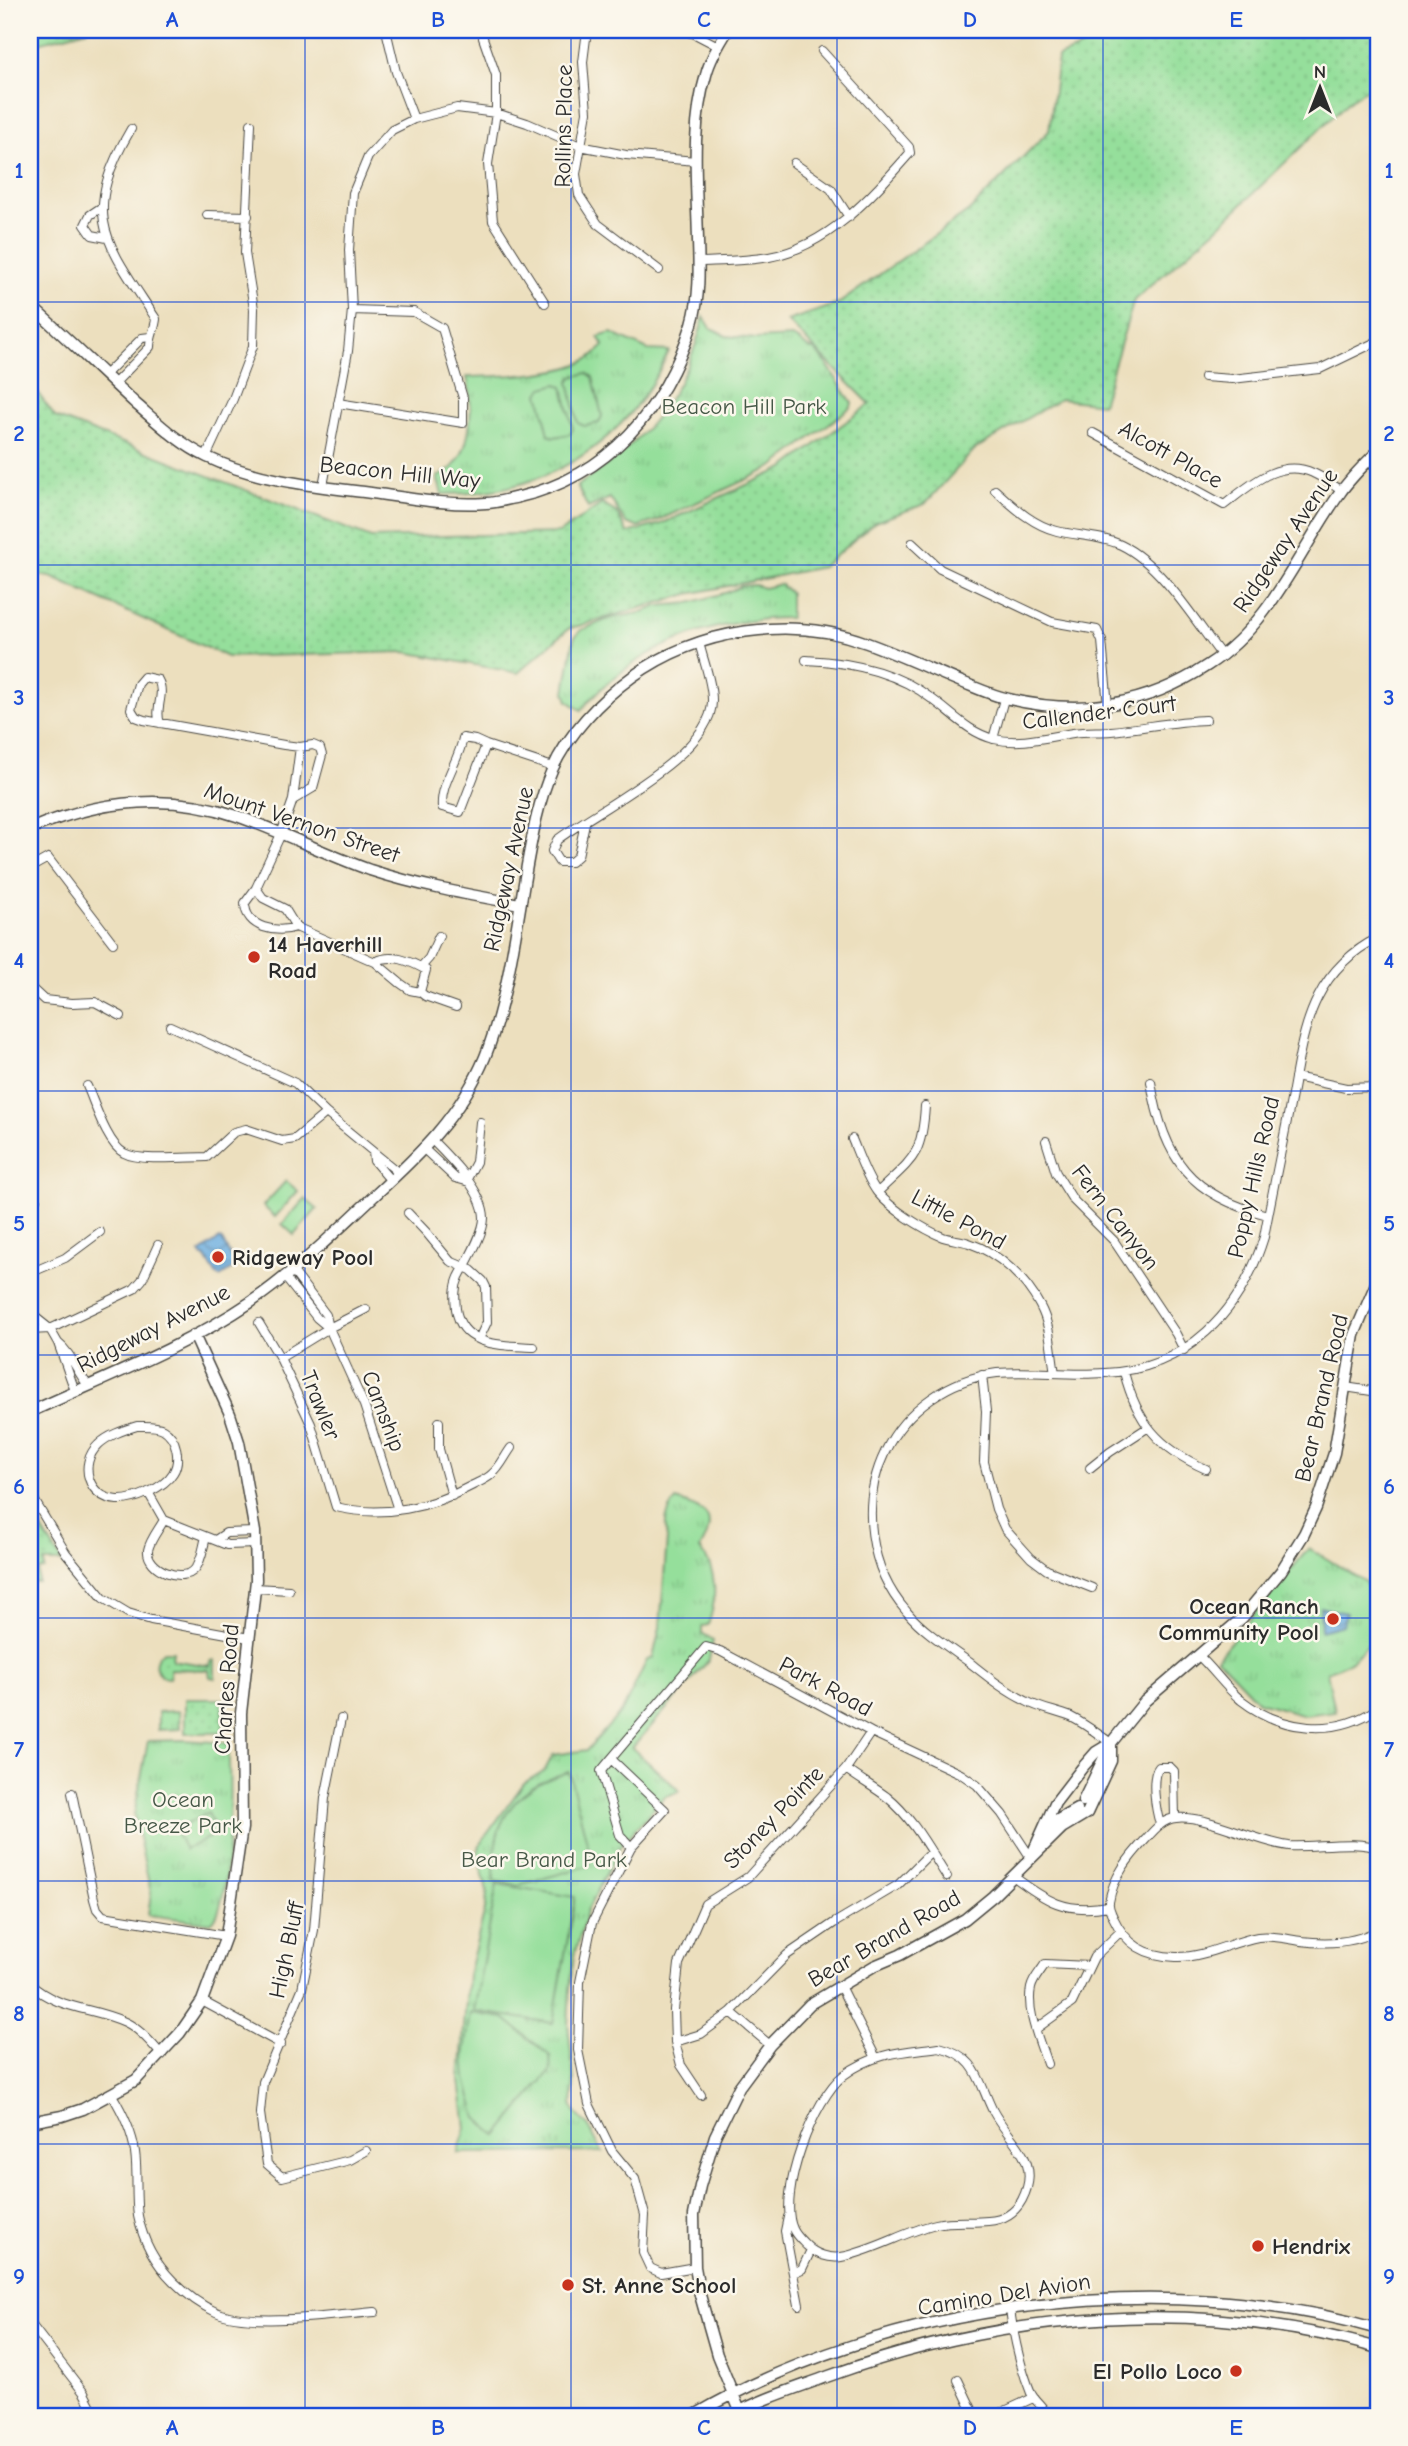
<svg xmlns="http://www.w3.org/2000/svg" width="1408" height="2446" font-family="'Comic Neue',sans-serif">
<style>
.grass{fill:url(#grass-dots);stroke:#608563;stroke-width:2}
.park{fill:url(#park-tufts);stroke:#608563;stroke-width:2}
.pitch{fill:#95df9b;stroke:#608563;stroke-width:2}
.water{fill:url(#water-waves);stroke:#4b6c86;stroke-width:2}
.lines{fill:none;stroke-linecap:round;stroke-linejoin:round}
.street-casing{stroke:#484641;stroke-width:10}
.secondary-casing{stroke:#484641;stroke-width:13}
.street{stroke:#fff;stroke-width:8}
.secondary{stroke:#fff;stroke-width:10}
.grid{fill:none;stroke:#1d4ed8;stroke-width:2;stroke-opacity:0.55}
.poi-dot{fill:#c8321e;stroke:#fbf7ec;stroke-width:2.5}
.labels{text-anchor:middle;stroke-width:5;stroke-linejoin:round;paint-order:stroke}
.street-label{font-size:23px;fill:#2b2b2b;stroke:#fbf7ec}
.park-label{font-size:23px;fill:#465847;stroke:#fbf7ec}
.poi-label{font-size:23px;font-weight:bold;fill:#2b2b2b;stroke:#fbf7ec;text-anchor:start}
.neatline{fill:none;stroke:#1d4ed8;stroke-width:2.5}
.grid-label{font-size:23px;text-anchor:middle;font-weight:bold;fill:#1d4ed8}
</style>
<defs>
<pattern id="grass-dots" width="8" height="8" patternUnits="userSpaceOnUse" patternTransform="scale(1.75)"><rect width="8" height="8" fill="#95df9b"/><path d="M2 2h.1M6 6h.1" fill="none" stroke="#81c086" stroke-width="1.8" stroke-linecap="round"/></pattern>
<pattern id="park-tufts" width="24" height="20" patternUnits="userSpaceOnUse" patternTransform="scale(1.75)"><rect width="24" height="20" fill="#95df9b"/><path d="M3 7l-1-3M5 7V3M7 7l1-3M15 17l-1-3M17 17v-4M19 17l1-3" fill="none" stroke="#81c086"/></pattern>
<pattern id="water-waves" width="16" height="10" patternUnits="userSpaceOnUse" patternTransform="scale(1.75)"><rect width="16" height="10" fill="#6bade0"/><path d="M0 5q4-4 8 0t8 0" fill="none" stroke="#588db6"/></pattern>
</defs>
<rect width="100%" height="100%" fill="#fbf7ec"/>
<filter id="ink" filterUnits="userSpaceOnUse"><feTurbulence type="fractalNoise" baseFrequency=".0143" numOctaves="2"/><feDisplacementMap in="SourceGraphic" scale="14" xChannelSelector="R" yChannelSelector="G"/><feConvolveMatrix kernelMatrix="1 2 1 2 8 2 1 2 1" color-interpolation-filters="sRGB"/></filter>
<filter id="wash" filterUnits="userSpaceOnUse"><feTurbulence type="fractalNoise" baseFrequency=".00686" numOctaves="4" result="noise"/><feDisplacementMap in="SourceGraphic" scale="28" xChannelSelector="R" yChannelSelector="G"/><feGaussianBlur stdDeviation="1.57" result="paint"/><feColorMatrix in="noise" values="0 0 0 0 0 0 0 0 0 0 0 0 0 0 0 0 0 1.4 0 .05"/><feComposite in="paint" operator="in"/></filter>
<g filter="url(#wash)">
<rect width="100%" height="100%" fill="#ecdfbe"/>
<path class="grass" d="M30,30H88L30,45Z
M1122,30H1378V82L1350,100L1216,229L1134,300L1102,404L1060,399L975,449L925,504L875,522L822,567L688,594L568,629L518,673L406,652L227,657L51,577L30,574V382L55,417L371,538L559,533L602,504L617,513L627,533L661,524L784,468L870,404L787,321L838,304L969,211L1049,131L1058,57Z
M30,1510L62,1562H44V1569L38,1570V1582H30Z
M164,1651H173L172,1660L210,1666L211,1661L215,1660V1678L210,1677L209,1670L170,1669V1678C154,1678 150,1659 164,1651Z
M185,1699H223V1733H185Z"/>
<path class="park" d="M704,317L711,328L726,336L756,339L792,337L800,341L808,348L815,350L826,363L852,403L851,407L771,468L659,520L637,527L626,523L610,498L588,508L577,486C645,441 683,398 704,317Z
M611,333L648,350L669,351C627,445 545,495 442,494L437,477C473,464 474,409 467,377C500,376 558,376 587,360C593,357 599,350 604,346L598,337Z
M780,584L790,593V618C709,619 634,648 581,710L568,701L565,692L574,638L581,630L611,618L640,613L658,606L690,603L728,592L741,586L755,585L764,588Z
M676,1500C707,1510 719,1516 700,1549C718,1570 717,1600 708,1625L702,1626V1633L713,1640L709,1660L632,1748L680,1791L664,1797L621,1845L587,1911L574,1956L570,1989L568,2024L574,2081L572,2104L575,2112L589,2127L602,2152L458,2153L466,2128L460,2080L468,1975L486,1906L487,1891L478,1854L480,1844L524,1783L545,1770L553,1755L587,1750L623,1710L647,1660L653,1658L660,1627L667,1539C664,1523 666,1513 676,1500Z
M1309,1548L1365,1582L1378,1599V1615L1372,1640L1352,1661L1327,1672L1335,1711L1305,1715L1259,1702L1217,1658Z
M179,1711L180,1729L158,1730V1712Z
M184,1740L228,1743C230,1773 233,1908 211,1923L148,1915L151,1893L134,1815L148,1741Z"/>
<path class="pitch" d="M587,373L593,377L602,416L599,423L584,426L578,423L569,382L572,377Z
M557,384L563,387L573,429L570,434L554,437L549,435L539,393L543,388Z
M286,1181L298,1191L275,1217L263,1206Z
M305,1199L317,1209L294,1235L282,1224Z
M569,1772L591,1858L588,1866L519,1885L494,1881C495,1868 493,1856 496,1843C502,1804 533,1781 569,1772Z
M208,1813L217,1833L185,1850L175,1830Z
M497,1884L575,1897L553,2023L474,2011Z
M471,2013L504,2018L550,2056L551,2070L497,2136L477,2118L466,2079L464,2056Z"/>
<path class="water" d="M219,1239L222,1240L232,1259L234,1258L238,1265L220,1277L217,1276L205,1256L203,1257L200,1253Z
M1320,1607L1346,1613L1343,1625L1321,1631Z"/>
</g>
<g filter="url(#ink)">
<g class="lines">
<g class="street-casing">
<path id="street" d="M386,30L396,72L414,119
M587,30L583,62L587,112L576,174L579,195L598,224L659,270
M679,30L695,34L718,46
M938,30L942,32
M483,38L496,75V113L488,164L493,221L545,303
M794,163L831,189L849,217
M102,207L90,215L85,225L92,235L107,238
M207,215L248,216
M699,262C722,261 746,261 769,257C829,246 872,196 910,153L909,147L822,51
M105,375L142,338L150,337
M1204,377L1232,379L1320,369L1378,341
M114,384L150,347C150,337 155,329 156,319C106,242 79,217 131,129
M338,403L463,423V398L442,328L414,312L352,310
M1093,433L1224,505C1249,486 1279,457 1313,473C1323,477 1332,485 1341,490
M206,457L233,399L253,346L254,309L245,253L251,124
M323,486L348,351L352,310L349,250L353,193L368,157L392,130L414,119L457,108L496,113L527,123L580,146L626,155L696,161
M995,490C1013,506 1032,525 1057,531C1078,536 1102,536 1121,545C1161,564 1195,621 1222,656
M912,543L940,569L1052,622L1097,630L1102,641L1108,706
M806,660C851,662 896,671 932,699C952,713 969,733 994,739C1021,745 1047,737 1073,733C1086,731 1098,732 1111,731C1143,728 1174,721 1206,720
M160,723C154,709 166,694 158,680L144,677L138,684L131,709L136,717L144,720L284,745L300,747L313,745L320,748L322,755L313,788L293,800
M993,739L1004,699
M486,745L460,812L442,807C440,784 459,761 463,738L475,740L486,745L553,767
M300,747L293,800L281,834L256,888L263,898L285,909L296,927L375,962L400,983L410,990L420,992L426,970C410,961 392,953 375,962
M585,823L578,856L571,862H559L552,851L557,840C595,810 714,754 712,700C712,681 703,660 699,642
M30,868L48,858L113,943
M256,888L245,903C245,928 277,934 296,927
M421,967L429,958L439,936
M30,987L44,1000L72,1003L95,1002L121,1016
M420,992L425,996L456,1007
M170,1026L295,1083L326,1113
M1295,1077L1346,1088L1378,1087
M1151,1082C1163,1158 1191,1197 1268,1215
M87,1086C95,1104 107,1144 124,1153C140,1162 188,1157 207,1157L234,1132L246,1129L282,1141L295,1139L326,1113L399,1173
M852,1139C859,1156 866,1177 877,1192C891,1209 923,1229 943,1237C952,1240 961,1240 969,1243C999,1253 1026,1279 1040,1306C1051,1326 1051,1351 1055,1373
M432,1140C450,1158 484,1192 484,1218C484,1234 466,1263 459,1277C454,1288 455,1298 456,1309C462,1348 503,1345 534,1347
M1046,1141L1056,1173L1073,1200L1114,1241L1176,1334L1184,1350
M424,1149L455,1178L466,1181
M373,1152L374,1161L391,1181
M466,1181L476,1162L480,1122
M878,1192C913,1158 922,1157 925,1106
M30,1203L36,1199
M408,1213L426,1232L450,1261L471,1270L483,1281L486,1287L487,1322L479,1339
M292,1270L326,1315L329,1328L364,1405L398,1510
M30,1273L65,1258L100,1232
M284,1276L317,1318L329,1328
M30,1313L50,1329L58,1343L75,1391
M259,1323L280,1358L311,1424L336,1507C382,1518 431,1508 473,1485C479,1482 487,1479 492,1474C500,1468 505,1456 511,1448
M30,1330L50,1329L134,1289L142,1280L158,1245
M58,1343C72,1354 76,1371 88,1385
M280,1358L329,1328L366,1309
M1124,1372C1137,1422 1158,1448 1206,1469
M982,1375L986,1411L984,1462L996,1509L1005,1529L1031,1558L1047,1570L1092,1588
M1345,1387L1378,1392
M439,1422V1449L452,1496
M137,1426C146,1426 156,1425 163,1429C177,1437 181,1460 173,1473C164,1488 134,1501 117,1500C88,1498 78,1464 98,1445C108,1435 124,1430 137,1426Z
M1090,1468L1110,1452L1147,1428
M148,1492L164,1520L227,1545L256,1544
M30,1493L66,1553L103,1598L128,1613L151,1620L249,1638
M164,1520C159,1529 150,1540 148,1550C146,1569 183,1584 195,1569C202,1561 203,1547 206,1537
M217,1539L226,1533L255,1532
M255,1588L289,1590
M1199,1656C1214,1670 1225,1687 1241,1700C1281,1731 1335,1738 1378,1708
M341,1719L325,1798L314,1930L302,1989L263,2082L260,2113L267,2164L282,2177L350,2160L366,2151
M1111,1743C1098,1734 1085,1724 1071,1717C1056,1711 1040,1709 1026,1701C1005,1691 987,1676 969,1662C948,1647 923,1631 907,1612C869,1569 860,1503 885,1452C906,1408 950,1379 997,1373C1033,1370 1069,1376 1105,1373C1187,1369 1241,1312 1264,1237C1273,1189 1283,1142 1292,1095C1298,1062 1303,1026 1318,997C1331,971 1353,950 1378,938
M611,1759L706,1647L720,1651L871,1732L961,1774L977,1785L1002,1814L1031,1858
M846,1769C859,1779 874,1787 887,1797C913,1818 929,1849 947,1877
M72,1793L94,1899L97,1909L103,1916L226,1936
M1160,1824C1156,1811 1150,1777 1159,1767H1170L1174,1771L1175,1818
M631,1847L620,1835L601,1771L611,1759L665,1810L631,1847L592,1923L580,1982L578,2050L589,2104L612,2151L635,2179L645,2215L643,2253L650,2268L661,2273L695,2267
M1378,1849C1361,1839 1311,1848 1289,1846C1256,1842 1204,1814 1176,1818C1163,1819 1154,1830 1146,1839C1129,1857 1113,1877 1109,1902C1108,1908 1111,1912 1113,1917C1126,1945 1145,1956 1176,1957C1204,1958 1231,1942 1258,1937C1272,1935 1287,1939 1301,1941C1326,1944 1356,1943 1378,1930
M1013,1876C1046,1901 1066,1914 1108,1906
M30,1984C58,2010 93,2007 125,2022C140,2029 151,2043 162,2055
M840,1986L875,2056
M202,2001L281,2044
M731,2012L770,2045
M1036,2029L1072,2003L1094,1957L1120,1932
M675,2042L701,2034L731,2012L787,1955L834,1923L898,1885L931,1852
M939,2047C978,2056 978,2081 993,2111C1010,2143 1043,2160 1022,2200C1015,2213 1003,2220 988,2221C970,2223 953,2220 936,2224C903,2232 874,2251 841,2257C829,2259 815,2254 807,2246C802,2241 796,2236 793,2229C777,2195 814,2097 844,2075C875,2052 903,2052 939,2047Z
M1047,2064C1040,2042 1026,2012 1031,1988C1033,1979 1041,1971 1045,1964L1089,1966
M111,2093C122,2111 132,2131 135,2152C138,2173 135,2195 138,2216C143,2241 155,2263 173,2281C185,2293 200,2305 216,2312C250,2327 336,2315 375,2312
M701,2095L681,2065L675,2042L674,2010L679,1964L705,1904L748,1877L846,1769L871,1732
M788,2217L785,2231L799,2305
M793,2273L802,2269L811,2250
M1010,2310C1014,2338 1020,2366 1031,2393C1035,2402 1044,2406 1047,2416
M30,2323L84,2393L96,2416
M958,2380L975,2416
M994,2416L1033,2398"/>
</g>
<g class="secondary-casing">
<path id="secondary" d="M30,305C66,337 100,371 136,404C158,423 180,444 207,457C255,480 312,486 364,492C404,497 446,506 486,503C497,503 508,499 519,497C609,476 665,409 692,324C700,297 699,270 698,241C697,187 690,128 706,75C710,59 719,44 728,30
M30,829C96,801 167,792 237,816C282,832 325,854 370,870C419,886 470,895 520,904
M30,1412C104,1378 183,1348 251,1302C295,1272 334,1233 373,1197C419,1155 461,1115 485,1057C507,1002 516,930 526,871C532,837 538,802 552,770C568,734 600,700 632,677C698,629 790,615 867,643C900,655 932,670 964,683C979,689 994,696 1009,699C1082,716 1146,706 1208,665C1272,624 1298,552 1340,493C1351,477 1365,464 1378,451
M1083,1801L1110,1745
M1047,1838L1056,1821L1077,1809
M1033,1852L1055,1803L1082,1768L1096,1752L1111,1743L1145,1701L1242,1618L1281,1571L1304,1534L1316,1508L1334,1453L1354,1335L1378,1279
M30,2122L62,2116L83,2109L136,2080L180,2033L202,2001L226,1936L242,1828L241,1713L256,1580L255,1532L239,1442L230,1414L194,1335
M740,2411L717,2355L700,2295L695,2267L694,2215L700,2186L715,2136L739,2087L770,2045L810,2004L874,1966L900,1955L965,1919L993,1896L1062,1828L1087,1813L1111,1761V1743
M693,2416C888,2302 1161,2267 1378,2329
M731,2416C761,2399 797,2388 829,2376C1005,2312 1198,2297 1378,2348"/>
</g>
<use href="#street" class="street"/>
<use href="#secondary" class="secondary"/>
</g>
</g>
<path class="grid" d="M305,30V2416M571,30V2416M837,30V2416M1103,30V2416M30,302H1378M30,565H1378M30,828H1378M30,1091H1378M30,1355H1378M30,1618H1378M30,1881H1378M30,2144H1378"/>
<g class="poi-dot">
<circle cx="254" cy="957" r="7"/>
<circle cx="218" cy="1257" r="7"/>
<circle cx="1333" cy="1619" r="7"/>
<circle cx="1258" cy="2246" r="7"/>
<circle cx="568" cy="2285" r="7"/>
<circle cx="1236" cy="2371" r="7"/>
</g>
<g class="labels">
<g class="street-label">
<text transform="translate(563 126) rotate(-89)" y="8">Rollins Place</text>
<text transform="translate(1171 454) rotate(29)" y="8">Alcott Place</text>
<text transform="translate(400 472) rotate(6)" y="8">Beacon Hill Way</text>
<text transform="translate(1285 540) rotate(-56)" y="8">Ridgeway Avenue</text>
<text transform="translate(1099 712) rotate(-7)" y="8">Callender Court</text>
<text transform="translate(302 822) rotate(19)" y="8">Mount Vernon Street</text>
<text transform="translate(508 869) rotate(-78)" y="8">Ridgeway Avenue</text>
<text transform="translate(1253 1177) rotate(-77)" y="8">Poppy Hills Road</text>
<text transform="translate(1116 1217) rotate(52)" y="8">Fern Canyon</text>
<text transform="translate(959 1219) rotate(28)" y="8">Little Pond</text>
<text transform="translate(153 1328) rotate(-27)" y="8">Ridgeway Avenue</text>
<text transform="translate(1321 1398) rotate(-77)" y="8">Bear Brand Road</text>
<text transform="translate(321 1405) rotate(68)" y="8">Trawler</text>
<text transform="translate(384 1411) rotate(69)" y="8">Camship</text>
<text transform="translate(826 1686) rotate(28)" y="8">Park Road</text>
<text transform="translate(226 1689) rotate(-86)" y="8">Charles Road</text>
<text transform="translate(773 1817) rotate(-46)" y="8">Stoney Pointe</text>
<text transform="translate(884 1938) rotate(-30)" y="8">Bear Brand Road</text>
<text transform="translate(286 1950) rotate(-78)" y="8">High Bluff</text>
<text transform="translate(1004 2294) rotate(-9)" y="8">Camino Del Avion</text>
</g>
<g class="park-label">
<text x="744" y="414">Beacon Hill Park</text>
<text x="183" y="1807">Ocean<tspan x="183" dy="26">Breeze Park</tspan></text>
<text x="544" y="1867">Bear Brand Park</text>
</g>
<g class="poi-label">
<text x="268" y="952">14 Haverhill<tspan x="268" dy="26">Road</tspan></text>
<text x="232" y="1265">Ridgeway Pool</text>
<text x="1319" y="1614" text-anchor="end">Ocean Ranch<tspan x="1319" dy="26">Community Pool</tspan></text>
<text x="1272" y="2254">Hendrix</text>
<text x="582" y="2293">St. Anne School</text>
<text x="1222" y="2379" text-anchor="end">El Pollo Loco</text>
</g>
</g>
<rect width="1408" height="2446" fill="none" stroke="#fbf7ec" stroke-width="77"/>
<g transform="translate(1320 88)" stroke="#fbf7ec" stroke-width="5" paint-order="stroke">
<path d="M0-5L12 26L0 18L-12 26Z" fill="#2b2b2b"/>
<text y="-10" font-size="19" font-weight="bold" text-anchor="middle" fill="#2b2b2b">N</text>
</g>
<rect x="38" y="38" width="1332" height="2370" class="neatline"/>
<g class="grid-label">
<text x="172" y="27">A</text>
<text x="438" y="27">B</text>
<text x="704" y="27">C</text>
<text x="970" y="27">D</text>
<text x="1236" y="27">E</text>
<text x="19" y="178">1</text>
<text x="1389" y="178">1</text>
<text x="19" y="441">2</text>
<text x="1389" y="441">2</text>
<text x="19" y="705">3</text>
<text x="1389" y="705">3</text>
<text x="19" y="968">4</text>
<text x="1389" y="968">4</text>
<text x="19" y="1231">5</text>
<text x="1389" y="1231">5</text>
<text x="19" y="1494">6</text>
<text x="1389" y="1494">6</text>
<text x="19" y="1757">7</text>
<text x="1389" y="1757">7</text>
<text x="19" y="2021">8</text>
<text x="1389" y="2021">8</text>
<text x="19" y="2284">9</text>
<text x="1389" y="2284">9</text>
<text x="172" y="2435">A</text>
<text x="438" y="2435">B</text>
<text x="704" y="2435">C</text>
<text x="970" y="2435">D</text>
<text x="1236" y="2435">E</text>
</g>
</svg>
